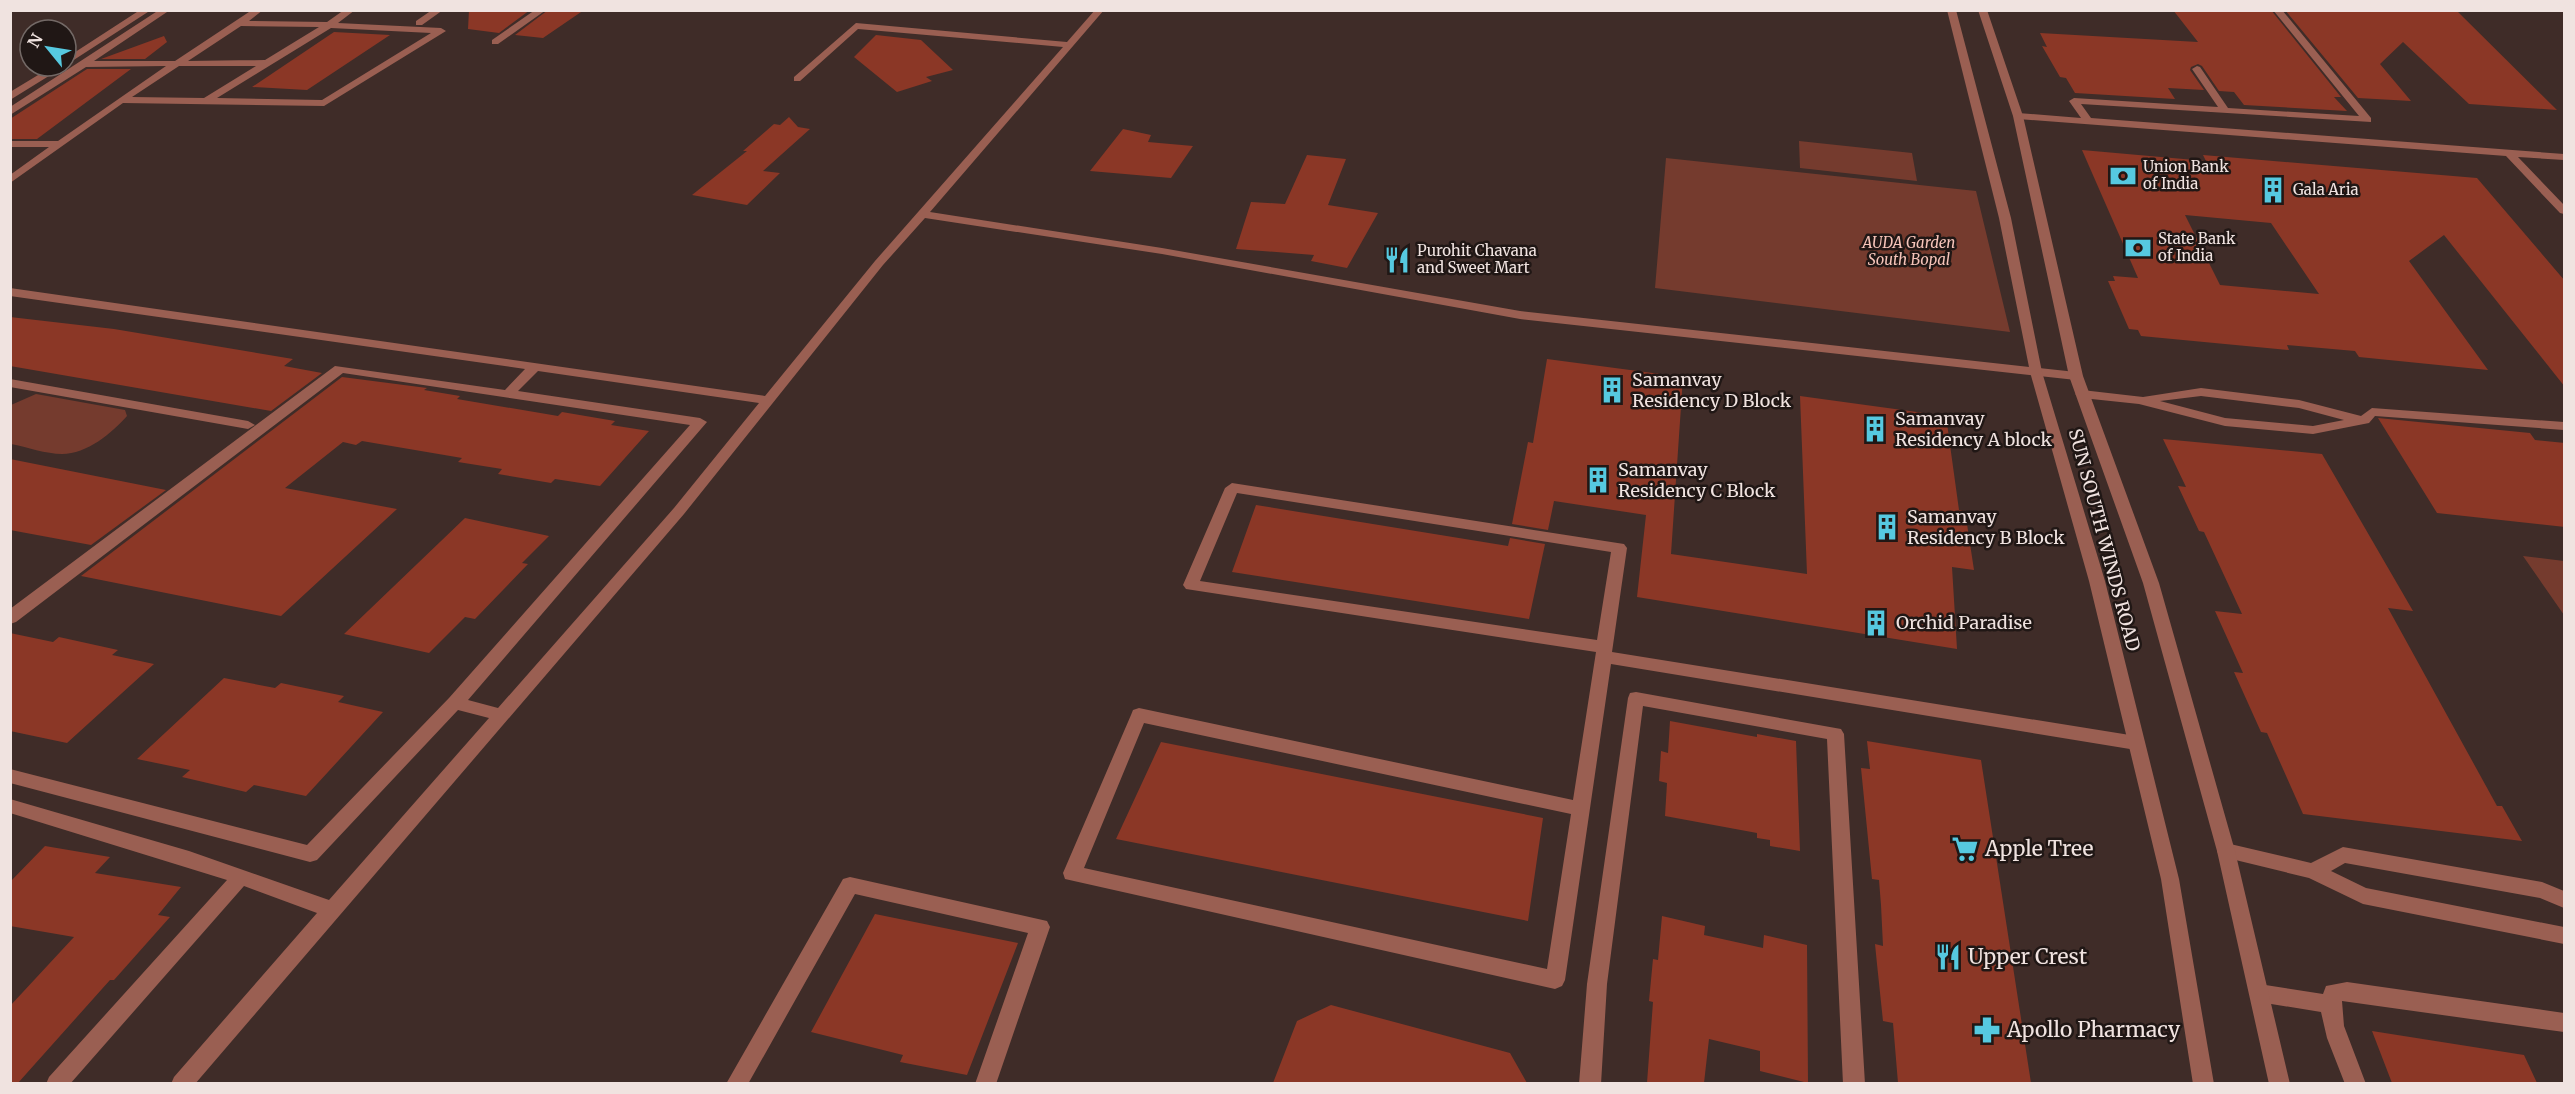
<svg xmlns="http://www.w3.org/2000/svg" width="2575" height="1094" font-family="Merriweather,serif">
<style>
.green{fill:#753b2e}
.building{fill:#8b3726;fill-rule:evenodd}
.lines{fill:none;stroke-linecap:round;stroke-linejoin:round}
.minor{fill:#9a5f52;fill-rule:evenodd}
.tertiary{fill:#9a5f52;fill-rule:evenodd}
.labels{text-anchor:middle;stroke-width:5;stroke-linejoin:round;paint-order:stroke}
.far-poi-label{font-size:15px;fill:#f0e3e0;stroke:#201715;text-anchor:start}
.far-park-label{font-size:15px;font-style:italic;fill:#f6c4b9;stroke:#201715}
.poi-label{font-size:18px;fill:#f0e3e0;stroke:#201715;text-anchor:start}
.street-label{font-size:18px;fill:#f0e3e0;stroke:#201715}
.near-poi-label{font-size:21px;fill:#f0e3e0;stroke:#201715;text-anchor:start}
</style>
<rect width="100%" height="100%" fill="#3f2c28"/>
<path class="green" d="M1799,141L1912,153L1917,181L1800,168Z
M1666,158L1976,191L2010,332L1655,288Z
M36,394L125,410L127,416C112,433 87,454 62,454C46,454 27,447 11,444V405Z
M2523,556L2564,561V615Z"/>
<path class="building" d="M469,10H530L499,33L468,29Z
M548,10H584L543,38L515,35Z
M2173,10H2271L2341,97H2334L2347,111L2244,105L2234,92L2219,91L2202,66L2198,64L2191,67L2190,70L2204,90L2168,88L2175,99L2075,93L2066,78L2060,77L2042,46L2047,47L2040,33L2198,42Z
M2285,10H2456L2557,110L2469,104L2403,42L2380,64L2411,101L2358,98Z
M334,32L390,35L307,90L252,87Z
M876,35L921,40L953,70L926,77L932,81L897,92L854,57Z
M164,36L167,42L145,59H101Z
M87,69H131L37,139H10V119Z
M789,117L798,127L810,129L763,171L780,173L747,205L692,195L747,151H743L774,124L780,125Z
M1123,129L1151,135L1148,142L1193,146L1171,178L1090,171Z
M2082,150L2206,161L2203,155L2477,178L2565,281V387L2444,235L2409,261L2488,370L2359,357L2355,351L2287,345L2289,350L2141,336L2138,330L2129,329L2108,281H2115L2113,276L2138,278ZM2185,215L2271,223L2319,294L2220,285Z
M1307,155L1346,159L1328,205L1378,213L1347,268L1311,261L1314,255L1236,249L1251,202L1285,204Z
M10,317L114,329L293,359L284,366L322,373L271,411L10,366Z
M1547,359L1683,377L1671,554L1807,574L1800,396L1946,416L1959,510L1965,511L1974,570L1952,567L1957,649L1637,597L1646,515L1554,501L1548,530L1512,524L1528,442L1533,443Z
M342,377L427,388L424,390L460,396L457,399L558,416L562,412L615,421L611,425L649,431L600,486L555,479L551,483L498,474L502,469L458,462L462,458L362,441L356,445L343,442L285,488L397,509L281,616L81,576Z
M2378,418L2530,433L2535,440L2565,443V527L2437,513Z
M2163,439L2322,454L2413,611L2388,608L2497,806H2502L2522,841L2303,814L2267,733L2261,732L2234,672L2243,673L2215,611L2242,614L2204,532L2199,531L2178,486L2186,487Z
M10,459L166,490L91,545L10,530Z
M1256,505L1508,546L1510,538L1545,544L1529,619L1232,572Z
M465,518L549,536L522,563L528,564L475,619L465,617L429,653L344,634Z
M10,633L53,642L59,637L118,650L112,655L154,664L67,743L10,731Z
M224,678L275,688L281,683L344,696L338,702L383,712L306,796L254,785L246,792L182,777L190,770L137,759Z
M1670,721L1757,737V734L1796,741L1800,851L1770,846V840L1757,838V833L1665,816L1667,783L1659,781L1661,751L1668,753Z
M1867,741L1981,760L2031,1083H1898L1893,1023L1883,1021L1877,964L1875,944L1883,946L1881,905L1879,880L1872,879L1861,768L1870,769Z
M1161,742L1543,818L1528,921L1116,839Z
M45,846L110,857L95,873L181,887L158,915L170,917L114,980H110L18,1083H10V1006L74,937L10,926V882Z
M875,914L1018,943L967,1075L900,1062L903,1055L811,1032Z
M1662,916L1705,926L1704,935L1763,948L1764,935L1807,945L1808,1083L1760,1071V1051L1709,1039L1704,1083H1647L1653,1002L1649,1001L1653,959L1658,960Z
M1331,1005L1510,1053L1527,1083H1273L1297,1021Z
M2372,1031L2524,1055L2537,1083H2392Z"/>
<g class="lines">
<path class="minor" d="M140,10H151L66,65V58Z
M159,10H170L94,61H175L252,10H263L249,21L327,22L344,10H355L338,23L441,28L446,31L324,106L123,103L10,183V175L49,147H10V141H58L166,66L86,67L10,115V107ZM241,26L319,27L265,60L188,61ZM331,28L431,33L322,100L217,98ZM179,66H256L204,98L132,97Z
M432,10H443L422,25H416V21Z
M535,10H546L498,44H492V40Z
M1095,10H1104L930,212L1162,248L1520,311L2076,372L2083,376L2076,380L1520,319L1162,254L925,218L883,265L684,514L195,1084H171L174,1077L317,913L244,886L70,1084H46L49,1077L227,880L10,813V799L189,851L329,900L489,718L458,710L317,860L310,862L10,783V769L307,845L449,698L690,425L343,373L16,622L10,624V609L335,366L505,390L525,369L10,296V288L765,396L875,261L1063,47L858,29L800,81H794V77L856,23L1067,42ZM538,371L759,403L674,508L498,708L468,700L707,422L700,418L518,391Z
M2273,10H2282L2371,118V122L2081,104L2091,118L2564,154V160L2518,157L2564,205V214L2560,213L2506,156L2018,119L2013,116L2018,113L2081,118L2069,101L2074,98L2218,107L2192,69L2197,66L2200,67L2228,108L2359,116Z
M53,66H65L10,100V92Z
M10,379L248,421L255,425L248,429L10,387Z
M2201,388L2299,400L2361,416L2372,408L2564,422V430L2375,416L2369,423L2313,434L2225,426L2139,404L2082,398L2075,394L2082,390L2143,397ZM2201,396L2299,408L2344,420L2313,426L2225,418L2160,401Z
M1232,483L1624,544L1627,548L1612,652L2136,736L2142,738L2145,743L2142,748L2136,750L1611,664L1565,980L1562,986L1555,989L1065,879L1063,873L1131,715L1133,710L1139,708L1573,800L1596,652L1186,589L1183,585L1225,488ZM1237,493L1611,552L1597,640L1200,581ZM1144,723L1571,814L1547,969L1084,868Z
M1636,692L1841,729L1844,734L1865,1084H1843L1827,739L1643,706L1607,984L1601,1084H1579L1587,984L1628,698L1630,693Z
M2226,843L2311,863L2343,847L2542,882L2564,891V908L2540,898L2345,863L2331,871L2366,888L2564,927V944L2363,904L2309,878L2219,856L2217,851L2219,846Z
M850,877L1047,921L1050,927L996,1084H975L1028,933L855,894L748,1084H726L843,879Z
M2347,982L2564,1013V1032L2342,1001L2344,1026L2366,1084H2345L2327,1038L2321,1012L2259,1002L2252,1000L2249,993L2252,986L2259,984L2323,994L2326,986Z"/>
<path class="tertiary" d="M1947,10H1956L2011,218L2042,372L2105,581L2179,879L2214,1084H2193L2161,879L2089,581L2030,372L1999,218Z
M1978,10H1987L2023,116L2083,376L2159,583L2235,851L2290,1084H2269L2217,851L2143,583L2069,376L2013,116Z"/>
</g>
<defs>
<g id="bank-bare" transform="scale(2.07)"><path d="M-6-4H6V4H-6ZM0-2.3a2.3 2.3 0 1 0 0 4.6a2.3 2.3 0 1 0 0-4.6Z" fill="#56c9e0" stroke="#201715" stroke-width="2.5" paint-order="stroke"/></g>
<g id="building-bare" transform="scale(2.07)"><path d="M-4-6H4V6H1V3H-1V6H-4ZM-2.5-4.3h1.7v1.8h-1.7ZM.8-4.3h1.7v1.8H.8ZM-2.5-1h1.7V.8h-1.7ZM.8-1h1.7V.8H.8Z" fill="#56c9e0" stroke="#201715" stroke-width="2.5" paint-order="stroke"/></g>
<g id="restaurant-bare" transform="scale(2.07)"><path d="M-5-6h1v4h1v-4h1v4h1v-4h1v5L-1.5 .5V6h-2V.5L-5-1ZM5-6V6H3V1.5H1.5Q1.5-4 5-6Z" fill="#56c9e0" stroke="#201715" stroke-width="2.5" paint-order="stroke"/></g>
<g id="supermarket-bare" transform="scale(2.07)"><path d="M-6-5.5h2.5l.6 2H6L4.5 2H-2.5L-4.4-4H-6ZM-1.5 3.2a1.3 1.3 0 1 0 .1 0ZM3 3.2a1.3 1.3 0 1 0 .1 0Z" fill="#56c9e0" stroke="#201715" stroke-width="2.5" paint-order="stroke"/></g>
<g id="pharmacy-bare" transform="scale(2.07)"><path d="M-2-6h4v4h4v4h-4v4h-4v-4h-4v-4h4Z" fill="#56c9e0" stroke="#201715" stroke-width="2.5" paint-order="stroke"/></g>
</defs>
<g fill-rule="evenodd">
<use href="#bank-bare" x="2123" y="176"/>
<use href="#building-bare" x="2273" y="190"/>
<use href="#bank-bare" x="2138" y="248"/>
<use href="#restaurant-bare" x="1397" y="260"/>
<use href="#building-bare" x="1612" y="390"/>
<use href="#building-bare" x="1875" y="429"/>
<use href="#building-bare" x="1598" y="480"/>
<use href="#building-bare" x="1887" y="527"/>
<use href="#building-bare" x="1876" y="623"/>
<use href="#supermarket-bare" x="1965" y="849"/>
<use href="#restaurant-bare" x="1948" y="957"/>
<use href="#pharmacy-bare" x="1987" y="1030"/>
</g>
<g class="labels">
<g class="far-poi-label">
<text x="2143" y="172">Union Bank<tspan x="2143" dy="17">of India</tspan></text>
<text x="2293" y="195">Gala Aria</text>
<text x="2158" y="244">State Bank<tspan x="2158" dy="17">of India</tspan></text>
<text x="1417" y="256">Purohit Chavana<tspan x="1417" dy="17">and Sweet Mart</tspan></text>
</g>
<g class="far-park-label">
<text x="1909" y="248">AUDA Garden<tspan x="1909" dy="17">South Bopal</tspan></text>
</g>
<g class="poi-label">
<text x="1632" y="386">Samanvay<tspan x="1632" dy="21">Residency D Block</tspan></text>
<text x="1895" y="425">Samanvay<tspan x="1895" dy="21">Residency A block</tspan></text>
<text x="1618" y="476">Samanvay<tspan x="1618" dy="21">Residency C Block</tspan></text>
<text x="1907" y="523">Samanvay<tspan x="1907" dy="21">Residency B Block</tspan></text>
<text x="1896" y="629">Orchid Paradise</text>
</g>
<g class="street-label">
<text transform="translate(2104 540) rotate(75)" y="6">SUN SOUTH WINDS ROAD</text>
</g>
<g class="near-poi-label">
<text x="1985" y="856">Apple Tree</text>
<text x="1968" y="964">Upper Crest</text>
<text x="2007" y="1037">Apollo Pharmacy</text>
</g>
</g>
<rect width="2575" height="1094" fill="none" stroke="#f0e3e0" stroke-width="24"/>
<g transform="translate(48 48) rotate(300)"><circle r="28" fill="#201715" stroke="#736966" stroke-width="1.5"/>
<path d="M0-4.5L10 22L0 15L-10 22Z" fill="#56c9e0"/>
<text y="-9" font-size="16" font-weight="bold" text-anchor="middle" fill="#f0e3e0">N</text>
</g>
</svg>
